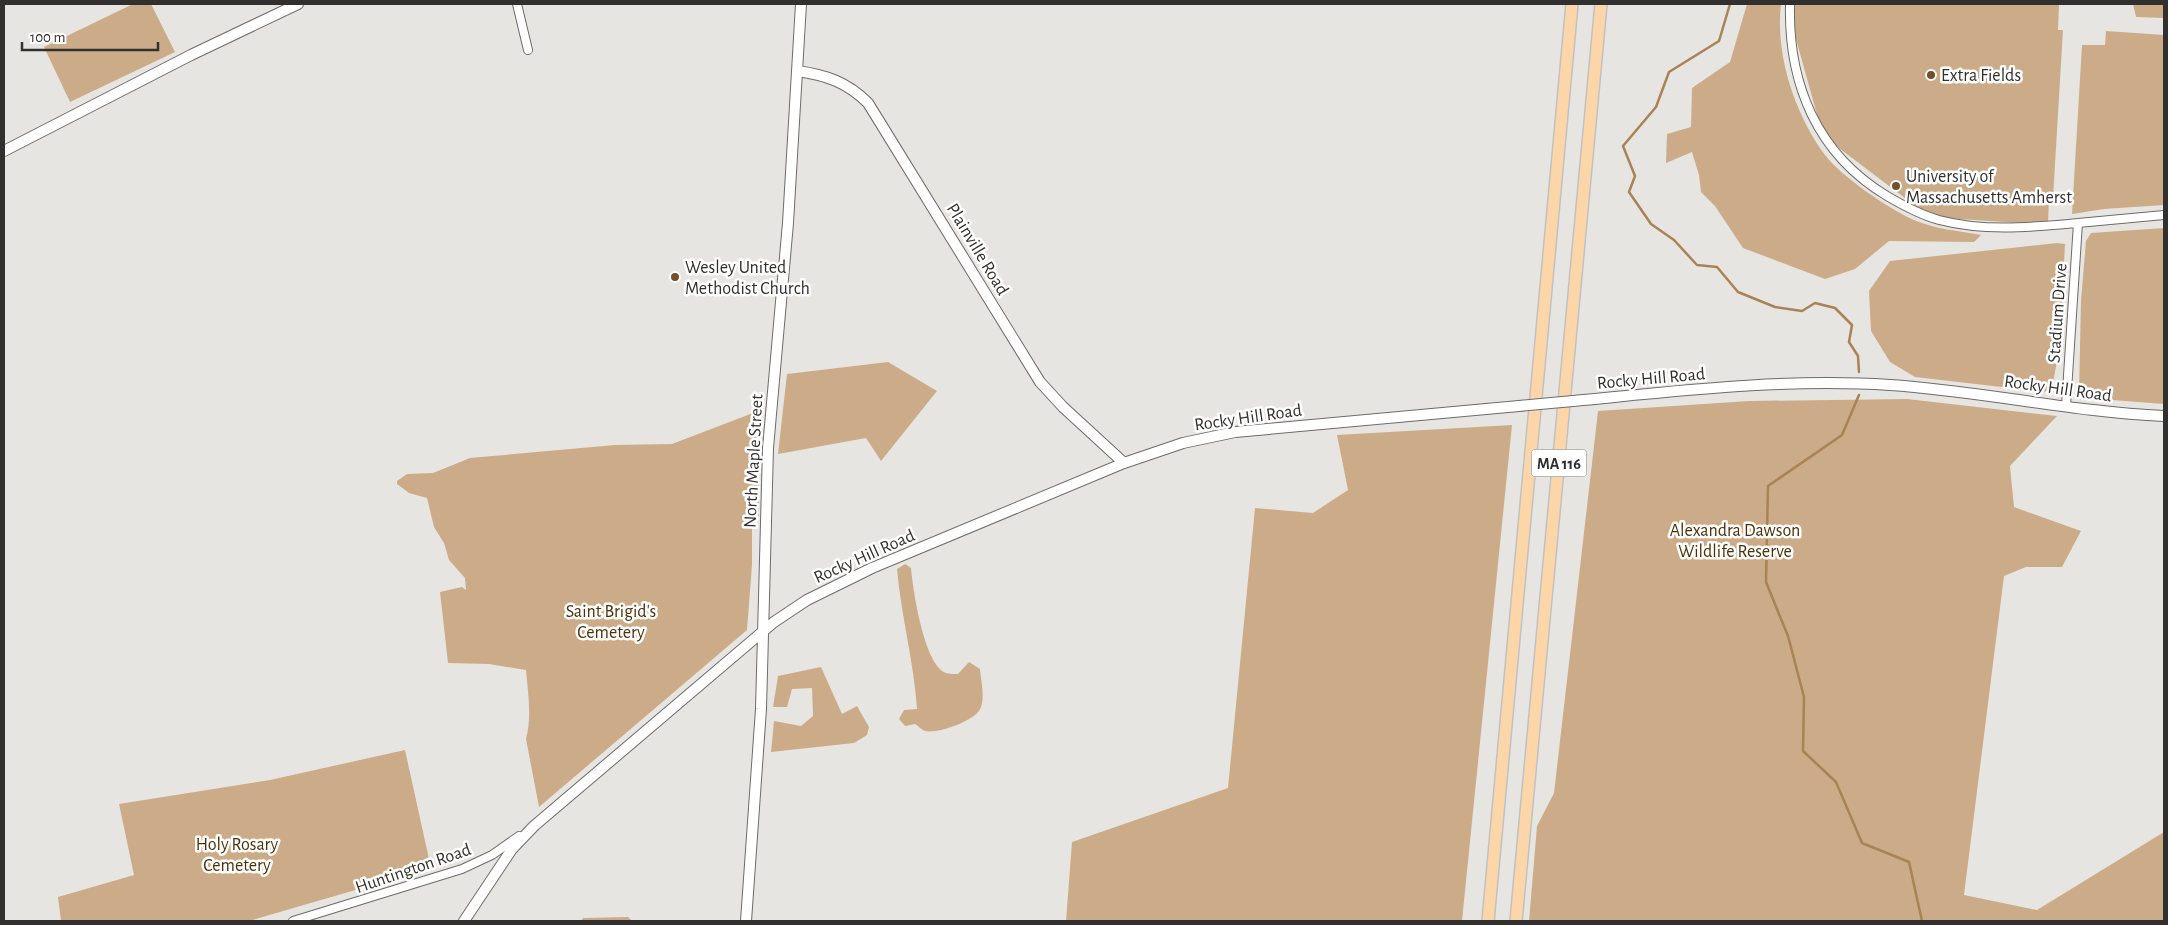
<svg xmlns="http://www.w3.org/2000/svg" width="2168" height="925" font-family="'Alegreya Sans',sans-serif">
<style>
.green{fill:#ccac88}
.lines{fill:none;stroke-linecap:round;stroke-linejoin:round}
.stream{stroke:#a98255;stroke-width:2.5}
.street-casing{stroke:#6e6c69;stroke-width:10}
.secondary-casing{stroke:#6e6c69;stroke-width:12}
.primary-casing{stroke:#c1c1c1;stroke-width:14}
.street{stroke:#fff;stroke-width:8}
.secondary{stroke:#fff;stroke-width:10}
.primary{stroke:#fcd6a9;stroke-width:11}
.secondary-bridge-casing{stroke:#6e6c69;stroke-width:12;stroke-linecap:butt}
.secondary-bridge{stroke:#fff;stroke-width:10}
.poi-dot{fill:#725128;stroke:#fff;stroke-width:2}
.labels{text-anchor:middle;stroke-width:5;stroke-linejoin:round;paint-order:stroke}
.shield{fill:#fff;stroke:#6f6e6d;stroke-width:1}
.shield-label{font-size:16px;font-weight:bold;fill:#31302f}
.poi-label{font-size:18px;fill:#31302f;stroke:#fff;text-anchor:start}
.street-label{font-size:18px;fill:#31302f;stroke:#fff}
.park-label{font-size:18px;fill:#4d310b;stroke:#fff}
</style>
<rect width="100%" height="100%" fill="#e7e5e1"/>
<path class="green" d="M133,4H151L175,52L70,102L44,47Z
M1747,4H1781C1775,55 1795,114 1825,155C1842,177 1889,209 1914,220C1934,229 1960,231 1981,235L1974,242L1889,241L1855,269L1825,279L1743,248L1715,206L1701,192L1699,175L1692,152L1666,163L1667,134L1691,127L1692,88L1730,62Z
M1790,4H2059L2058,30H2063L2053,198H2049L2048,225L1930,217L1823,136L1789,14Z
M2133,4H2164V18L2136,17Z
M2106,31L2164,35V205L2104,209L2072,214L2082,45H2105Z
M2164,228V404L2112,400L2079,393L2081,301L2086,241L2091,233Z
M2057,243L2065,244L2060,345L2052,388L2044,392L1915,377L1890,362L1871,331L1869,291L1890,261Z
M888,362L937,391L881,461L866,438L778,454L787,374Z
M1907,399L2057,416L2010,466L2014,507L2081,531L2062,567H2026L2004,576L1964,895L2037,910L2164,832V921H1529L1537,826L1554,793L1598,411L1749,401Z
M753,413L758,428L759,516L752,517V565L747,630L539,807L526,739C532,717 528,693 526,670L489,664L448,663L440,592L462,587L466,590L465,578L449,560L444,543L434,527L427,498L409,493L397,484V481L407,474L433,473L470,458L615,445L672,444Z
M1512,425L1462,921H1066L1072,842L1228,788L1255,508L1313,513L1348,490L1337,435Z
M905,564L911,568C913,590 924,665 946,673C949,674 955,674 958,674L969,662L980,669C981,681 986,701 979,711C971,722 937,734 925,731C922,730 918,726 915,724L905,726L899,719L904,710L917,709C914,662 901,616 897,569Z
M821,667L842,714L857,706L869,727L867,735L854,743L771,752L774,721L801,726L813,716L812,688L792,689L787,707H773L778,676Z
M405,750L431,868L249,921H61L58,897L134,875L119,804L270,780Z
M628,917L632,921H581L583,918Z"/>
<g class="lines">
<path class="stream" d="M1730,4L1719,41L1669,72L1656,107L1623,146L1635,176L1629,192L1651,224L1674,240L1697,265L1717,267L1738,292L1775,307L1802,311L1815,303L1835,308L1852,325L1849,342L1858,356L1859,372
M1859,395L1842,435L1768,486L1766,582L1788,636L1804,697L1803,751L1836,782L1862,843L1909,862L1922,921"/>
<g class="street-casing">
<path id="street" d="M517,4L528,50
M1790,4C1788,84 1817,154 1887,196C1904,206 1921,215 1939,220C1985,232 2032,227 2078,223
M2066,406L2078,223L2164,215
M293,921L462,869L492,855L519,836"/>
</g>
<g class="secondary-casing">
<path id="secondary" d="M797,71C826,75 847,82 868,103L1040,382L1063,407L1124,463
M4,151L191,55L298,4
M1573,401C1678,391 1785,378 1890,385C1982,391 2072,412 2164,416
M464,921L512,849L534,826L774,622L807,600L872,568L1124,463L1183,443L1235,432L1519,406
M746,921L761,709L768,448L788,223L801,4"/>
</g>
<g class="primary-casing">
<path id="primary" d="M1488,921L1572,4
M1516,921L1601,4"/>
</g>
<use href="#street" class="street"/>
<use href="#secondary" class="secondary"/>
<use href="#primary" class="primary"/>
<g class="secondary-bridge-casing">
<path id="secondary-bridge" d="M1519,406L1573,401"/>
</g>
<use href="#secondary-bridge" class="secondary-bridge"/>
</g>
<g class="poi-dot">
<circle cx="1931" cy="75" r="5"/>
<circle cx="1896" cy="186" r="5"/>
<circle cx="675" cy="277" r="5"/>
</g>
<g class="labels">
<rect class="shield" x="1531.5" y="449.5" width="55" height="27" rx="4"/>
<g class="shield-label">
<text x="1559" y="469">MA 116</text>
</g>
<g class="poi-label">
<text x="1941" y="81">Extra Fields</text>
<text x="1906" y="182">University of<tspan x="1906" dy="21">Massachusetts Amherst</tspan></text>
<text x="685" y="273">Wesley United<tspan x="685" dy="21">Methodist Church</tspan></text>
</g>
<g class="street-label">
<text transform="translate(978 249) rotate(59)" y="6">Plainville Road</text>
<text transform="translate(2057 313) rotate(-86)" y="6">Stadium Drive</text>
<text transform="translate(1651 378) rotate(-5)" y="6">Rocky Hill Road</text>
<text transform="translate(2058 388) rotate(8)" y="6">Rocky Hill Road</text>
<text transform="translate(1248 417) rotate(-8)" y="6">Rocky Hill Road</text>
<text transform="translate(753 461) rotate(-87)" y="6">North Maple Street</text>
<text transform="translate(864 556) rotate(-24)" y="6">Rocky Hill Road</text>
<text transform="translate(413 868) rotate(-19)" y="6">Huntington Road</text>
</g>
<g class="park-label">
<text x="1735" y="536">Alexandra Dawson<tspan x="1735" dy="21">Wildlife Reserve</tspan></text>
<text x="611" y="617">Saint Brigid's<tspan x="611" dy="21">Cemetery</tspan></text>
<text x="237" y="850">Holy Rosary<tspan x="237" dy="21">Cemetery</tspan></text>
</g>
</g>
<rect width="2168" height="925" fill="none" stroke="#31302f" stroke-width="10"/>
<path d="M22 42v8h136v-8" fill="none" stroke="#31302f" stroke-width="2.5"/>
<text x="30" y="42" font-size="15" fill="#31302f" stroke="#ffffff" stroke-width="4" paint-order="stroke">100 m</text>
</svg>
